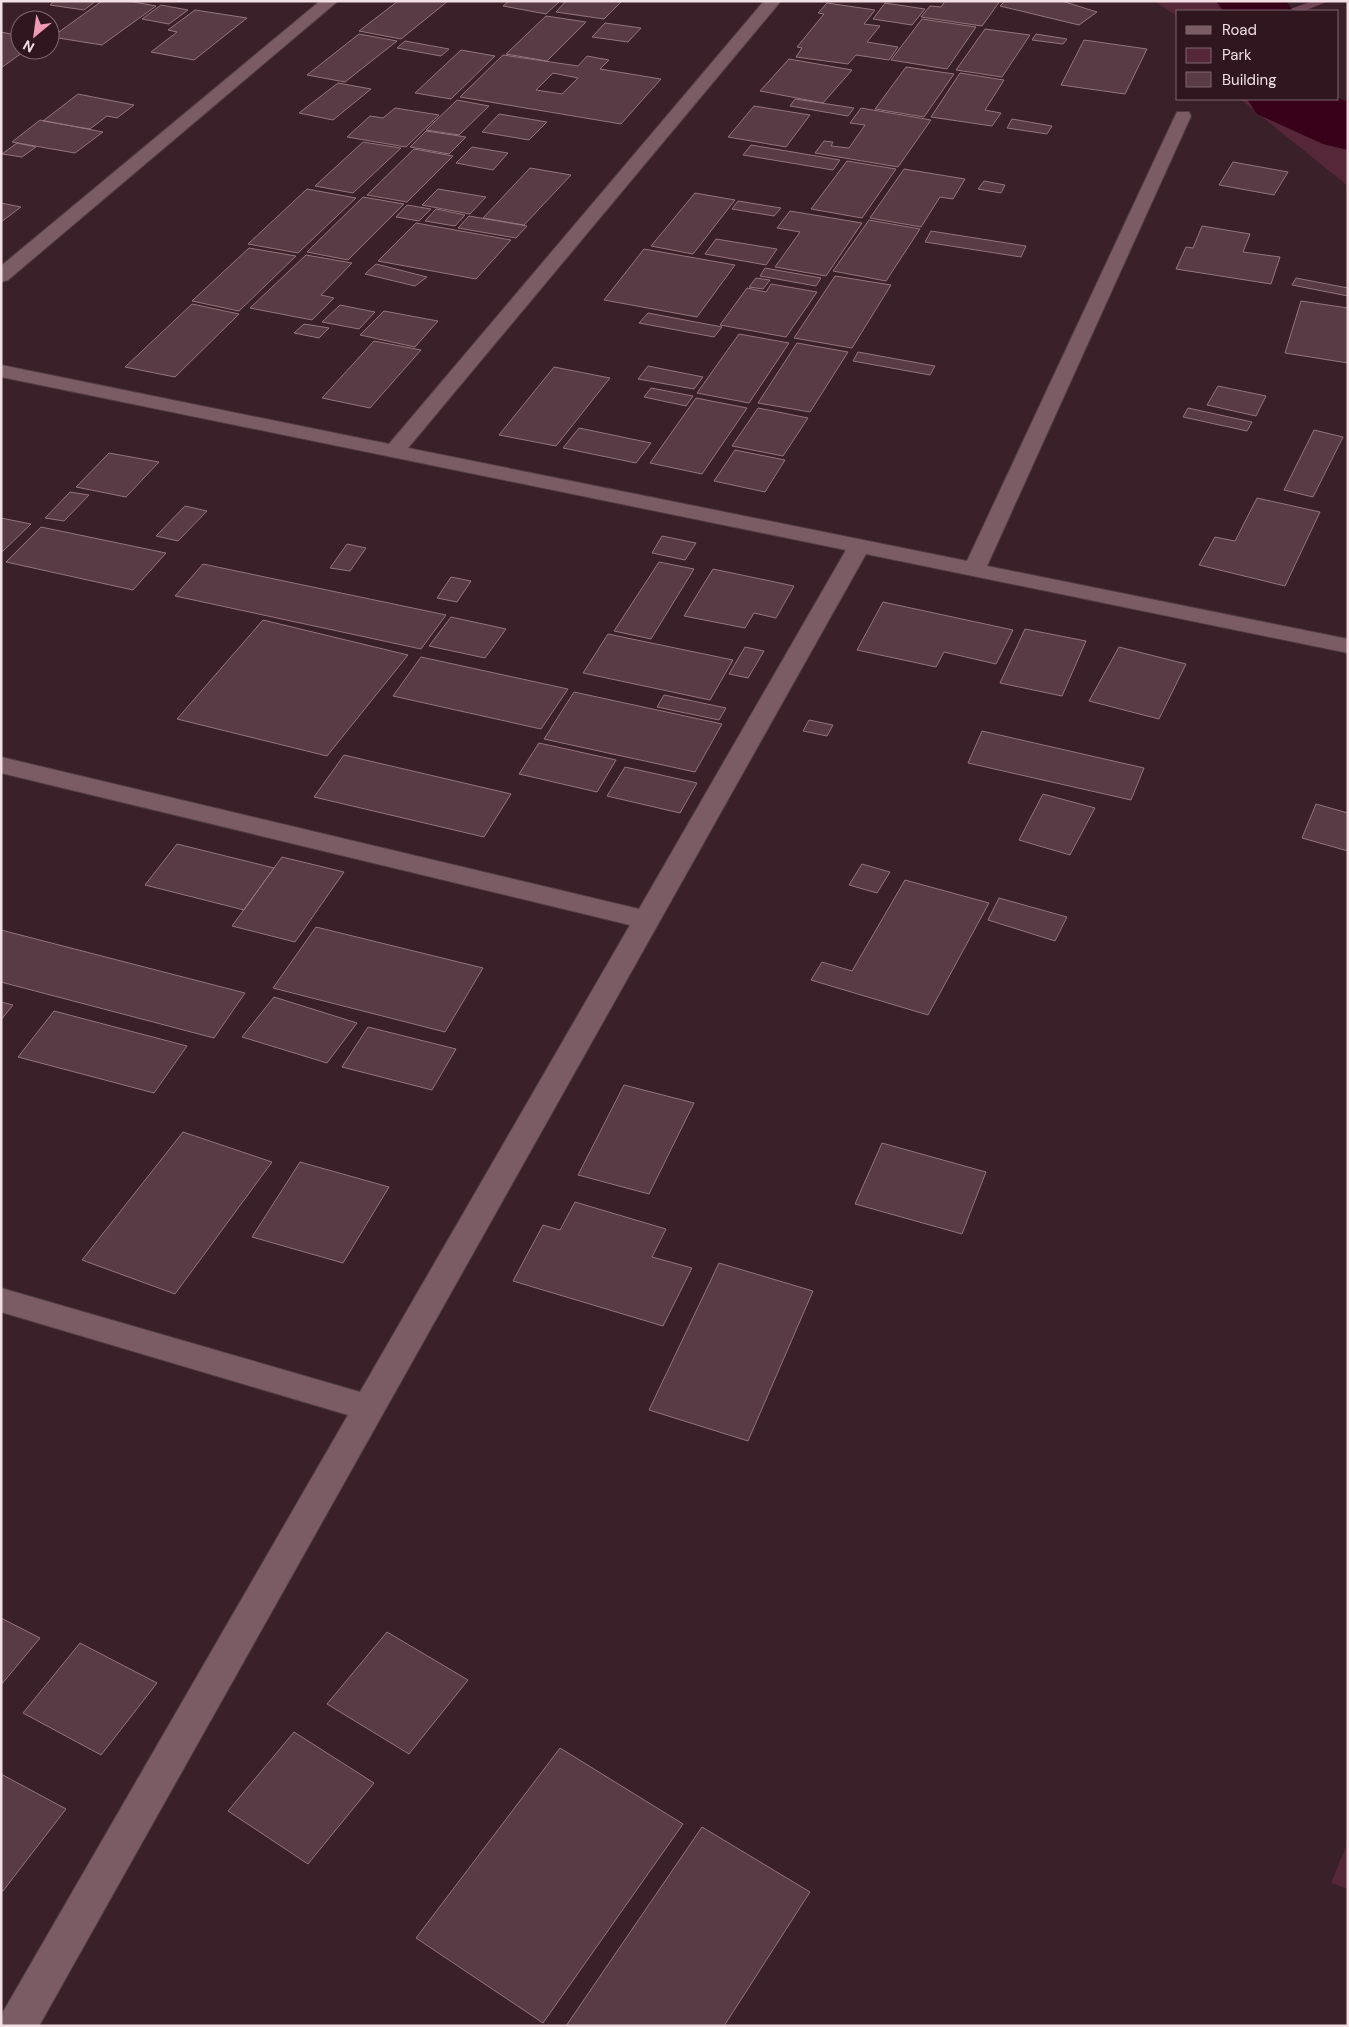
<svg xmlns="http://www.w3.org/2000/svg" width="1349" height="2027" font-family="'DM Sans',sans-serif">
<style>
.green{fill:#562738}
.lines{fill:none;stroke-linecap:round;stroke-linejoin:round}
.stream{fill:#704356;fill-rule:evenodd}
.river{fill:#390019;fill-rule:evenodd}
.building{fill:#583b44;stroke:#95747d;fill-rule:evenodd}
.minor-casing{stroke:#523d44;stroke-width:2}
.minor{fill:#7b5c65;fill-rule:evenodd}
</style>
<rect width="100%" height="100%" fill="#3a2028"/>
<path class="green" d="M1154,1H1225L1229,11H1178V19L1175,15Z
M1240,99H1311L1348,109V186Z
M1348,1842V1889L1331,1883Z"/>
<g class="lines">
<path class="stream" d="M1313,1H1329L1304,11H1289L1290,9Z"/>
<path class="river" d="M1216,1H1286L1293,11H1223Z
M1338,98L1348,102V150L1323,144L1257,114L1247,99Z"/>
</g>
<path class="building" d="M55,1H96L84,10L50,5Z
M102,1H128L156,6L102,45L52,37Z
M398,1H448L401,39L359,31Z
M509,1H560L546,14L503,6Z
M566,1H622L604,19L556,12Z
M945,1H1000L982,26L921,17L930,6L941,7Z
M1005,1H1062L1097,12L1079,25L1000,6Z
M827,3L875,10L864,24L880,26L867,42L898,47L889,60L856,55L848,64L796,57L802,48L797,47L824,14L818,13Z
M885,3L925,9L912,25L873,19Z
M161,5L188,10L169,24L142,19Z
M195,10L247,18L194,60L151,52L177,32L168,30Z
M546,16L586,22L547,61L506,54Z
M922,19L976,27L947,69L891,60Z
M605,23L641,28L628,42L592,37Z
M985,29L1030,35L1002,77L956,70Z
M1,32L20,36V50H26L1,68Z
M359,34L397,41L345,82L307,75Z
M1036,34L1067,39L1063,44L1032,40Z
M1084,40L1147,49L1125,94L1061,85Z
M405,41L449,49L441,56L397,48Z
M461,50L495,56L451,99L415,93Z
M503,55L578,66L587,56L609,60L600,69L661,79L621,124L460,97ZM553,73L578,78L562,94L536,90Z
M789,59L852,70L823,103L760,91Z
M906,67L954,74L924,117L875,109Z
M960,73L1004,80L985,110L1001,113L992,126L931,117Z
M338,83L371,89L333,120L299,113Z
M78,94L134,105L117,118L107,116L90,129L43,121Z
M795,99L854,108L848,116L790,106Z
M457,100L489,106L459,135L426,130Z
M754,106L810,115L786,147L728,137Z
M395,108L439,115L406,147L347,137L370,116L383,118Z
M861,108L931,120L898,167L815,153L824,141L833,142L831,146L849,148L865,125L850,123Z
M499,114L547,122L529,140L482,132Z
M1012,119L1052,126L1047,134L1007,128Z
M40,120L103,132L75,153L12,142Z
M426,131L466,137L449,154L410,147Z
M363,142L401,148L353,193L315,186Z
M17,143L36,147L22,157L2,154Z
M751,145L840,160L833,170L743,155Z
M472,147L508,153L493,170L456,163Z
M414,149L453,156L407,202L367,195Z
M847,161L896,169L862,218L811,209Z
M1233,162L1288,172L1274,195L1219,185Z
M530,168L571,175L524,225L483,218Z
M904,169L965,179L953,199L940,197L921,227L870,218Z
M984,181L1005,185L1001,193L978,189Z
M307,189L356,198L298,253L248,244Z
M438,189L486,197L470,214L422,205Z
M695,193L735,200L693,254L651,246Z
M363,197L404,204L348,260L307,252Z
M738,201L781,208L774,216L732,209Z
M1,203L21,207L1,222Z
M407,205L431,209L419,221L396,217Z
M436,209L465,215L455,226L425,221Z
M790,211L862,223L826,276L775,267L800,232L777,228Z
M469,216L527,226L516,238L458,228Z
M869,220L920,229L886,281L833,271Z
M416,223L511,240L476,279L378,261Z
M1202,226L1250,234L1243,252L1280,257L1271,284L1176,269L1186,247L1193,248Z
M931,231L1026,246L1021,257L925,242Z
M716,239L777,249L766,265L705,254Z
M249,248L296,256L239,311L192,301Z
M644,249L735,265L697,317L604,300Z
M306,255L352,263L321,295L334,298L312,320L250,308Z
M376,264L427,277L415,286L365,274Z
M765,268L821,278L816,286L760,276Z
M835,276L891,285L852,348L794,338Z
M756,278L770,280L763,289L749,287Z
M1296,278L1348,288V296L1292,285Z
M771,284L817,292L786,337L720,325L747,288L766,292Z
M1301,301L1348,308V363L1285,353Z
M192,304L239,314L175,377L125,367Z
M340,305L375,312L359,329L322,322Z
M384,311L438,321L415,347L360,335Z
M648,313L722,327L714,337L639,323Z
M304,324L329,328L319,338L294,333Z
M739,334L789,343L749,403L697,393Z
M374,341L421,350L370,408L322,398Z
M797,343L848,352L810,412L758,403Z
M858,352L935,366L930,375L853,361Z
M648,366L703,377L694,389L638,379Z
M554,367L610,378L556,446L499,435Z
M1218,386L1266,396L1256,416L1207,405Z
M651,388L693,396L686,406L644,397Z
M696,398L747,408L702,474L650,463Z
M758,408L808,418L783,456L732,446Z
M1188,408L1252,422L1247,431L1183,417Z
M579,428L651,443L636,463L563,448Z
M1314,430L1343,437L1313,497L1284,490Z
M735,450L785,460L765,492L714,481Z
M109,453L159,462L126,497L76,487Z
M70,492L89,495L64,521L45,518Z
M1257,498L1320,512L1285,586L1199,565L1215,537L1235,541Z
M185,506L207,511L178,541L156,536Z
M1,518L31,524L1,553Z
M41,527L166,553L133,590L6,562Z
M662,536L696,543L685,560L652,553Z
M347,544L366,548L350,571L330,568Z
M659,562L694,569L651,639L614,631Z
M203,564L446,615L421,649L175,596Z
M713,569L794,586L776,618L754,613L745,628L684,616Z
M451,577L471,581L457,602L437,598Z
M883,602L1013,630L996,664L944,652L936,667L857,650Z
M451,617L506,629L485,658L429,646Z
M263,620L408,655L327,756L177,719Z
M1025,629L1086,641L1062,696L1000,683Z
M608,634L733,660L710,700L583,673Z
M745,647L764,651L748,678L729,674Z
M1119,647L1186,664L1159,719L1089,701Z
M421,657L568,689L541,729L393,696Z
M574,692L722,724L695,772L544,739Z
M664,695L726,708L719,720L657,707Z
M809,720L833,725L827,736L803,731Z
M982,731L1144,768L1131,800L968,763Z
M539,743L616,760L597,792L519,774Z
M344,755L511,794L484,837L314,797Z
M625,767L697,783L680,813L607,796Z
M1043,794L1095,808L1070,855L1019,840Z
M1316,804L1348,813V851L1302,838Z
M177,844L274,868L244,910L145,885Z
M282,857L344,872L295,942L232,926Z
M862,864L890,872L877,893L849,885Z
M905,880L989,903L928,1015L811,980L822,962L852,971Z
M999,898L1067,917L1055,941L988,920Z
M316,927L483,968L445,1032L273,988Z
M1,930L245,993L214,1038L1,982Z
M274,997L357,1023L327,1063L242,1037Z
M1,1002L13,1005L1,1020Z
M54,1011L187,1046L154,1093L18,1057Z
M368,1027L456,1049L432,1090L342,1067Z
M624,1085L694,1103L649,1194L578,1175Z
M183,1132L272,1162L175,1294L82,1260Z
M882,1143L986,1172L962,1234L855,1204Z
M300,1162L389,1187L343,1263L252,1237Z
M575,1202L666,1229L652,1257L692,1268L663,1326L513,1281L543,1225L560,1230Z
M719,1263L813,1291L748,1441L649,1410Z
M1,1618L40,1638L1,1685Z
M387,1632L468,1680L409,1754L327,1704Z
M80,1643L157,1683L101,1755L23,1713Z
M294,1732L374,1783L308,1864L228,1811Z
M560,1748L683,1824L543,2023L416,1938Z
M1,1774L66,1809L3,1891L1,1890Z
M702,1827L810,1892L724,2026H566Z"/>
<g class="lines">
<g class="minor-casing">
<path id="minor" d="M320,1H338L8,280L1,282V266Z
M764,1H781L408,448L967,561L1175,116L1177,112H1189L1191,116L987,566L1348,639V653L866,554L39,2026H1L3,2012L348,1415L1,1312V1288L360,1392L630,925L1,773V757L639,909L846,550L1,377V365L389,444Z"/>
</g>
<use href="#minor" class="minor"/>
</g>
<rect width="1349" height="2027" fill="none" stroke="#f2e0e5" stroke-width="5"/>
<rect x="1176" y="10" width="162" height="90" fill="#30161f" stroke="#7e676e"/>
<rect x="1186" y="26" width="25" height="8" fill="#7b5c65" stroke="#7e676e"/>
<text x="1222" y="35" font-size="15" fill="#f2e0e5">Road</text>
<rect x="1186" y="48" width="25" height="15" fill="#562738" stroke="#7e676e"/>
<text x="1222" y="60" font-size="15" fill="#f2e0e5">Park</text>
<rect x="1186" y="72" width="25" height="15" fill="#583b44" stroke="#7e676e"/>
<text x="1222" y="85" font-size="15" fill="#f2e0e5">Building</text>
<g transform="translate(35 35) rotate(209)"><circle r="24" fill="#30161f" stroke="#7e676e"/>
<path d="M0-4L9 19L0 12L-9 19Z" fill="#f09ab5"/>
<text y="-8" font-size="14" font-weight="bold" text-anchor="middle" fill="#f2e0e5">N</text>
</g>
</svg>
